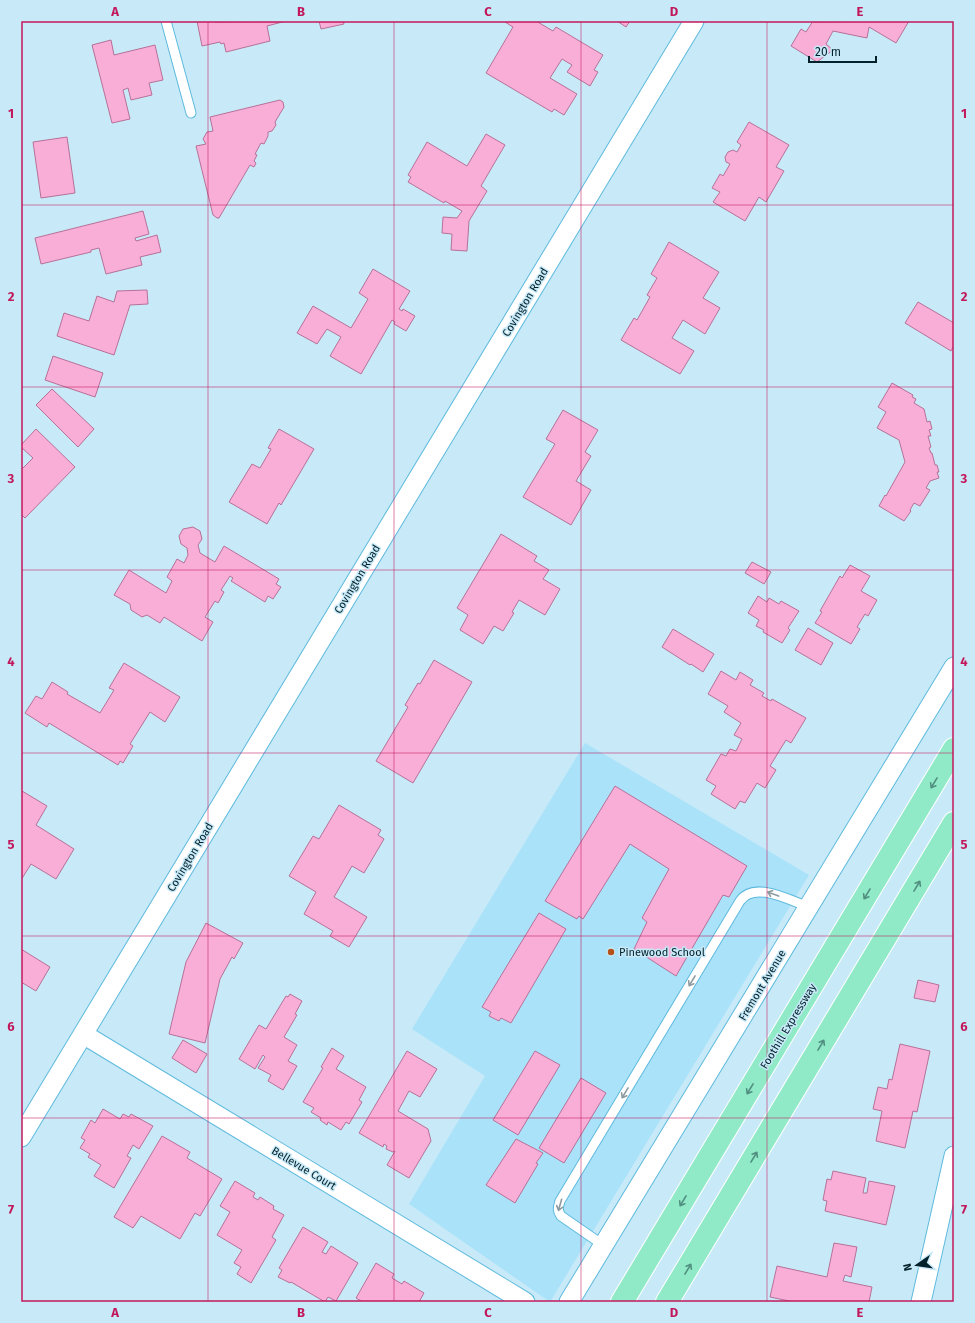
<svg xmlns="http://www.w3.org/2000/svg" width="975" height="1323" font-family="'Fira Sans',sans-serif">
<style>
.built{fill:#a9e2f9}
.building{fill:#f9aed7;stroke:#b67198}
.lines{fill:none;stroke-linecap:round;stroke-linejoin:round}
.service-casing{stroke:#5ebadd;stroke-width:11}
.minor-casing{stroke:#5ebadd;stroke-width:21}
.trunk-casing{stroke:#fff;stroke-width:24}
.service{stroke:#fff;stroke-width:9}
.minor{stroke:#fff;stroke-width:19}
.trunk{stroke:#90eac7;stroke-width:22}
.oneway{stroke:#519081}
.oneway2{stroke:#8e9ba0}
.grid{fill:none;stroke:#c2185b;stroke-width:1;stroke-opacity:0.55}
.poi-dot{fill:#b45119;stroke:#c8eaf8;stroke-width:1.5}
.labels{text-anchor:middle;stroke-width:3;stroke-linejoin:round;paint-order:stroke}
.street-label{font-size:11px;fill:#03212b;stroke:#c8eaf8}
.poi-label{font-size:11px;fill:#03212b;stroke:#c8eaf8;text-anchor:start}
.neatline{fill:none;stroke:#c2185b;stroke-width:1.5}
.grid-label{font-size:13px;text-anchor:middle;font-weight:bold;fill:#c2185b}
</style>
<rect width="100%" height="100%" fill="#c8eaf8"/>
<path class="built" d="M585,743L809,875L550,1302L409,1204L485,1076L412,1029Z"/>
<path class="building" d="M197,21H215V22L286,21L267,26L270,41L226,52L224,43L221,44L220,42L202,46Z
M319,21H343L344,24L321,29Z
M505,21H536L553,31L556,27L603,55L594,70L598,72L590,86L567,72L572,65L562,59L550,78L577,94L564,115L554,109L552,112L486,73L513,27L505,22Z
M617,21H630L626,27Z
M813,21L815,22L909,21L896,43L869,27L867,38L833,31L826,44L833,50L817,62L791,46L801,29L806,32Z
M111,40L114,55L155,45L163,80L149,83L152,95L131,100L128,88L123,90L130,119L112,123L92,45Z
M280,100L283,102L284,107L275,122L276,125L272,131L268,132V136L264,144L261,143L255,154L257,155L254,161L256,163L254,167L250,165L219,218H217L213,215L196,146L206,144L203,139L207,132L213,131L210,117Z
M749,122L789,145L776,167L784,171L766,202L759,197L745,221L713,202L720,192L712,188L720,174L723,176L730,164L726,162L725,157L728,152L733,150L737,152L741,145L737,142Z
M486,134L505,145L481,186L487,191L469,221L467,251L451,250L452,234L442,233L443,217L457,218L462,211L445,201L444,203L408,182L411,177L408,175L427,142L467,166Z
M67,137L75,193L41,198L33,142Z
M143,211L149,234L135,238L136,241L157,235L161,252L140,257L142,265L106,274L99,248L91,250V252L41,264L35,238Z
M669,242L719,272L703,298L720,308L705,334L683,320L672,338L694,351L680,374L621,340L634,318L637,320L650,297L647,295L657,278L651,274Z
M373,269L410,291L399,309L402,311L403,309L415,316L406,331L394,324L395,322L392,320L361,374L330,356L341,337L327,329L317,344L297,333L313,306L351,328L368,299L359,293Z
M147,290L148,304L130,305L114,355L57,336L64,313L89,321L97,296L114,302L117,291Z
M918,302L954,323V345L951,351L905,323Z
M53,356L103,373L95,397L45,380Z
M892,383L913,395L912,397L916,399L914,403L924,409L927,422L930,421L932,429L929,430L931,436H928L931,447L929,448L931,453H932L935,465H937L939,472H937L939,478L930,481L926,488L930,490L920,506L914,503L910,510L911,511L904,521L879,506L885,495L886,496L905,462L899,440L877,428L886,412L878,407Z
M52,389L94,429L78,447L36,405Z
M563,410L598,430L585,452L591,456L576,481L591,490L571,525L523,497L555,444L546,439Z
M36,429L75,467L25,518L21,514V470L33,458L21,447V445Z
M279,429L314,449L281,505L279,503L267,524L229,502L252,464L260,468L271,449L268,448Z
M193,527L200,531L202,539L198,545L200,553L215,562L224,546L279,579L276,584L281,587L273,599L268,596L265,602L231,581L233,578L230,576L221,590L224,592L218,603L215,601L205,617L213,622L202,641L164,617L160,623L147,615L142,617L131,610L130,604L114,595L129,570L166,593L172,581L167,577L177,559L184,563L188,555L187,548L181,544L179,536L183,529Z
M501,534L537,556L534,561L549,570L543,579L560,589L545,615L519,600L512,612L514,613L503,631L494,626L483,644L460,630L468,615L457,608Z
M752,562L771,572L764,584L745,573Z
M850,565L870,576L861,591L877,600L868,616L865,614L857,627L860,629L851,644L815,623L822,612L820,611L840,576L842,578Z
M758,596L767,602L769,598L779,604L781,601L799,611L788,628L790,630L782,643L763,632L764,630L756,626L759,620L748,613Z
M808,628L833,643L821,665L795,650Z
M673,629L714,654L703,672L691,664L690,665L662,647Z
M434,660L472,682L413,783L376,761L408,707L405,705L418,683L420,684Z
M124,663L180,697L165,722L150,712L130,744L133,746L123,763L120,761L118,765L49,723L47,727L25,713L36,696L42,699L52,682L68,692L67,694L100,713L114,690L109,688Z
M721,671L736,680L740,672L753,680L750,685L764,693L762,696L771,701L772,699L806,718L791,743L786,740L770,766L776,770L765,788L757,783L745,803L740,801L735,809L711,794L716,786L706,780L721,754L726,756L730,749L736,751L742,739L734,735L741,723L724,712L728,706L708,694Z
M615,786L747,866L729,897L723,895L676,976L634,949L647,922L642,918L669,869L630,844L583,919L579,916L577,919L545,901Z
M22,791L47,806L36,825L74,849L56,879L31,864L21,880V793Z
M339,805L381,830L378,835L384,839L364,873L352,866L334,897L367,917L349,947L330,936L333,931L304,914L316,892L289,876L313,836L319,839Z
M539,913L566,929L511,1023L501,1018L499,1021L489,1016L491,1012L482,1007Z
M206,923L243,943L234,959L232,957L220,979L205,1043L169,1034L186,962Z
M21,949L50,967L36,991L21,982Z
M918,980L939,985L935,1002L914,998Z
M290,994L302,1001L295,1014L297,1015L284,1037L297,1045L288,1061L297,1066L283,1090L268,1081L271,1075L258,1068L265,1057L263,1055L255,1069L239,1059L259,1025L266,1029L286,996L288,997Z
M183,1040L207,1054L196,1073L172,1058Z
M900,1044L930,1051L917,1112L913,1111L905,1148L876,1141L882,1111L873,1109L878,1087L887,1089L889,1079L892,1080Z
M332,1048L344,1056L336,1069L366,1087L359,1100L362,1102L349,1124L346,1122L341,1130L328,1122L327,1125L320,1120L321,1118L311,1112L314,1108L303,1102L323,1068L321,1067Z
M407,1051L437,1069L420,1097L409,1091L398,1111L428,1129L431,1141L409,1178L387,1165L395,1151L393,1152L386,1149L387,1146L384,1144L383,1147L359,1133Z
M535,1051L560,1065L518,1135L493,1120Z
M581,1078L606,1093L564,1163L539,1148Z
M103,1109L120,1119L123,1114L129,1117L131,1114L153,1126L139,1149L133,1145L127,1156L131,1158L114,1188L94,1176L101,1165L88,1157L90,1154L80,1148L85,1140L81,1138L91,1120L95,1123Z
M162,1136L190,1152L187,1158L222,1179L200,1216L195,1213L180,1239L141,1216L133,1228L114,1217Z
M516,1139L543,1153L536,1163L538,1164L515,1203L486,1185Z
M833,1171L866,1178L863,1193H867L869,1181L895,1186L886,1225L825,1211L827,1201L823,1200L827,1179L831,1180Z
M235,1181L255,1193L253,1197L258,1200L260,1197L274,1206L273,1209L284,1215L272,1237L276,1240L251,1283L237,1274L241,1267L234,1263L242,1250L217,1235L230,1212L220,1206Z
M303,1227L328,1242L322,1252L326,1254L331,1246L358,1263L336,1301L328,1297L325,1302L291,1282L290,1283L278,1277L282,1270L279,1268Z
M834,1243L857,1247L851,1277L845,1275L843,1281L872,1287L869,1302H794L770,1297L777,1266L827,1277Z
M376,1263L394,1274L392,1278L402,1284L404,1281L424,1293L419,1302H360L361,1301L356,1298Z"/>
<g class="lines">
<g class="service-casing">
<path id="service" d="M166,21L191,113
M603,1245L561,1216C557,1210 558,1208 560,1201L740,901C754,880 791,901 809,907"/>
</g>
<g class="minor-casing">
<path id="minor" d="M83,1034L525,1302
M21,1137L694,21
M569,1302L954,667
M921,1302L954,1156"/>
</g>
<g class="trunk-casing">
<path id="trunk" d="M622,1302L954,749
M667,1302L954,823"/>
</g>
<use href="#service" class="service"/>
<use href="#minor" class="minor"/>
<use href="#trunk" class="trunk"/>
</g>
<defs><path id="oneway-shaft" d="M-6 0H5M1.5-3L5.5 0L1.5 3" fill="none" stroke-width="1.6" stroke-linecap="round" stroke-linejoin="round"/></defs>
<g class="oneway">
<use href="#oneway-shaft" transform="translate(934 783) rotate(121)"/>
<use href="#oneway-shaft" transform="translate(917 886) rotate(-59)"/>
<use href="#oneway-shaft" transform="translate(867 894) rotate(121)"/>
<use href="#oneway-shaft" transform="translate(821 1045) rotate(-59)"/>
<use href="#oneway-shaft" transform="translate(750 1089) rotate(121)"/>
<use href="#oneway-shaft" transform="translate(754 1157) rotate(-59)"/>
<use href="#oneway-shaft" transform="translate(683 1201) rotate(121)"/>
<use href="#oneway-shaft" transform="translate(688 1269) rotate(-59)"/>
</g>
<g class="oneway2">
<use href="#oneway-shaft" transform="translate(773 894) rotate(-160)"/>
<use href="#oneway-shaft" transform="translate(692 981) rotate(121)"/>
<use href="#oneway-shaft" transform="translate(625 1093) rotate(121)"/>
<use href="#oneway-shaft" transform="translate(560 1205) rotate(106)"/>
</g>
<path class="grid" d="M208,21V1302M394,21V1302M581,21V1302M767,21V1302M21,205H954M21,387H954M21,570H954M21,753H954M21,936H954M21,1118H954"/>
<circle class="poi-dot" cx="611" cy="952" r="4"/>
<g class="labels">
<g class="street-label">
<text transform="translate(525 302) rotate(-59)" y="4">Covington Road</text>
<text transform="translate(357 579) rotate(-59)" y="4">Covington Road</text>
<text transform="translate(190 857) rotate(-59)" y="4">Covington Road</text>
<text transform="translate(762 985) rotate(-59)" y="4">Fremont Avenue</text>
<text transform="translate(788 1026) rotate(-59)" y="4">Foothill Expressway</text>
<text transform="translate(304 1168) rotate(31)" y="4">Bellevue Court</text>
</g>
<g class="poi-label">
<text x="619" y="956">Pinewood School</text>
</g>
</g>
<rect width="975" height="1323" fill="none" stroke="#c8eaf8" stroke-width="44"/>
<g transform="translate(917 1265) rotate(257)" stroke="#c8eaf8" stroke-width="3" paint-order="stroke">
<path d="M0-3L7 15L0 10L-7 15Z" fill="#03212b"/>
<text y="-6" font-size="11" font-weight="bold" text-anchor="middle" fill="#03212b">N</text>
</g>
<path d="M809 56v6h67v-6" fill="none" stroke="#03212b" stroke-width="2"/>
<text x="815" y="56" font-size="12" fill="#03212b" stroke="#c8eaf8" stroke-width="3" paint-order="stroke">20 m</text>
<rect x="22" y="22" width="931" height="1279" class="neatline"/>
<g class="grid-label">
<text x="115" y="16">A</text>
<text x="301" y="16">B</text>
<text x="488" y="16">C</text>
<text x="674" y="16">D</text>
<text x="860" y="16">E</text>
<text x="11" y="118">1</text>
<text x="964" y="118">1</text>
<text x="11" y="301">2</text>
<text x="964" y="301">2</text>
<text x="11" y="483">3</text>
<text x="964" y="483">3</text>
<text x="11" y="666">4</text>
<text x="964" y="666">4</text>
<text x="11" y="849">5</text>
<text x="964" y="849">5</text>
<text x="11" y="1031">6</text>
<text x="964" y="1031">6</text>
<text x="11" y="1214">7</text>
<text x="964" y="1214">7</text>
<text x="115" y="1317">A</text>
<text x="301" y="1317">B</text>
<text x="488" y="1317">C</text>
<text x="674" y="1317">D</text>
<text x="860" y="1317">E</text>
</g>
</svg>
